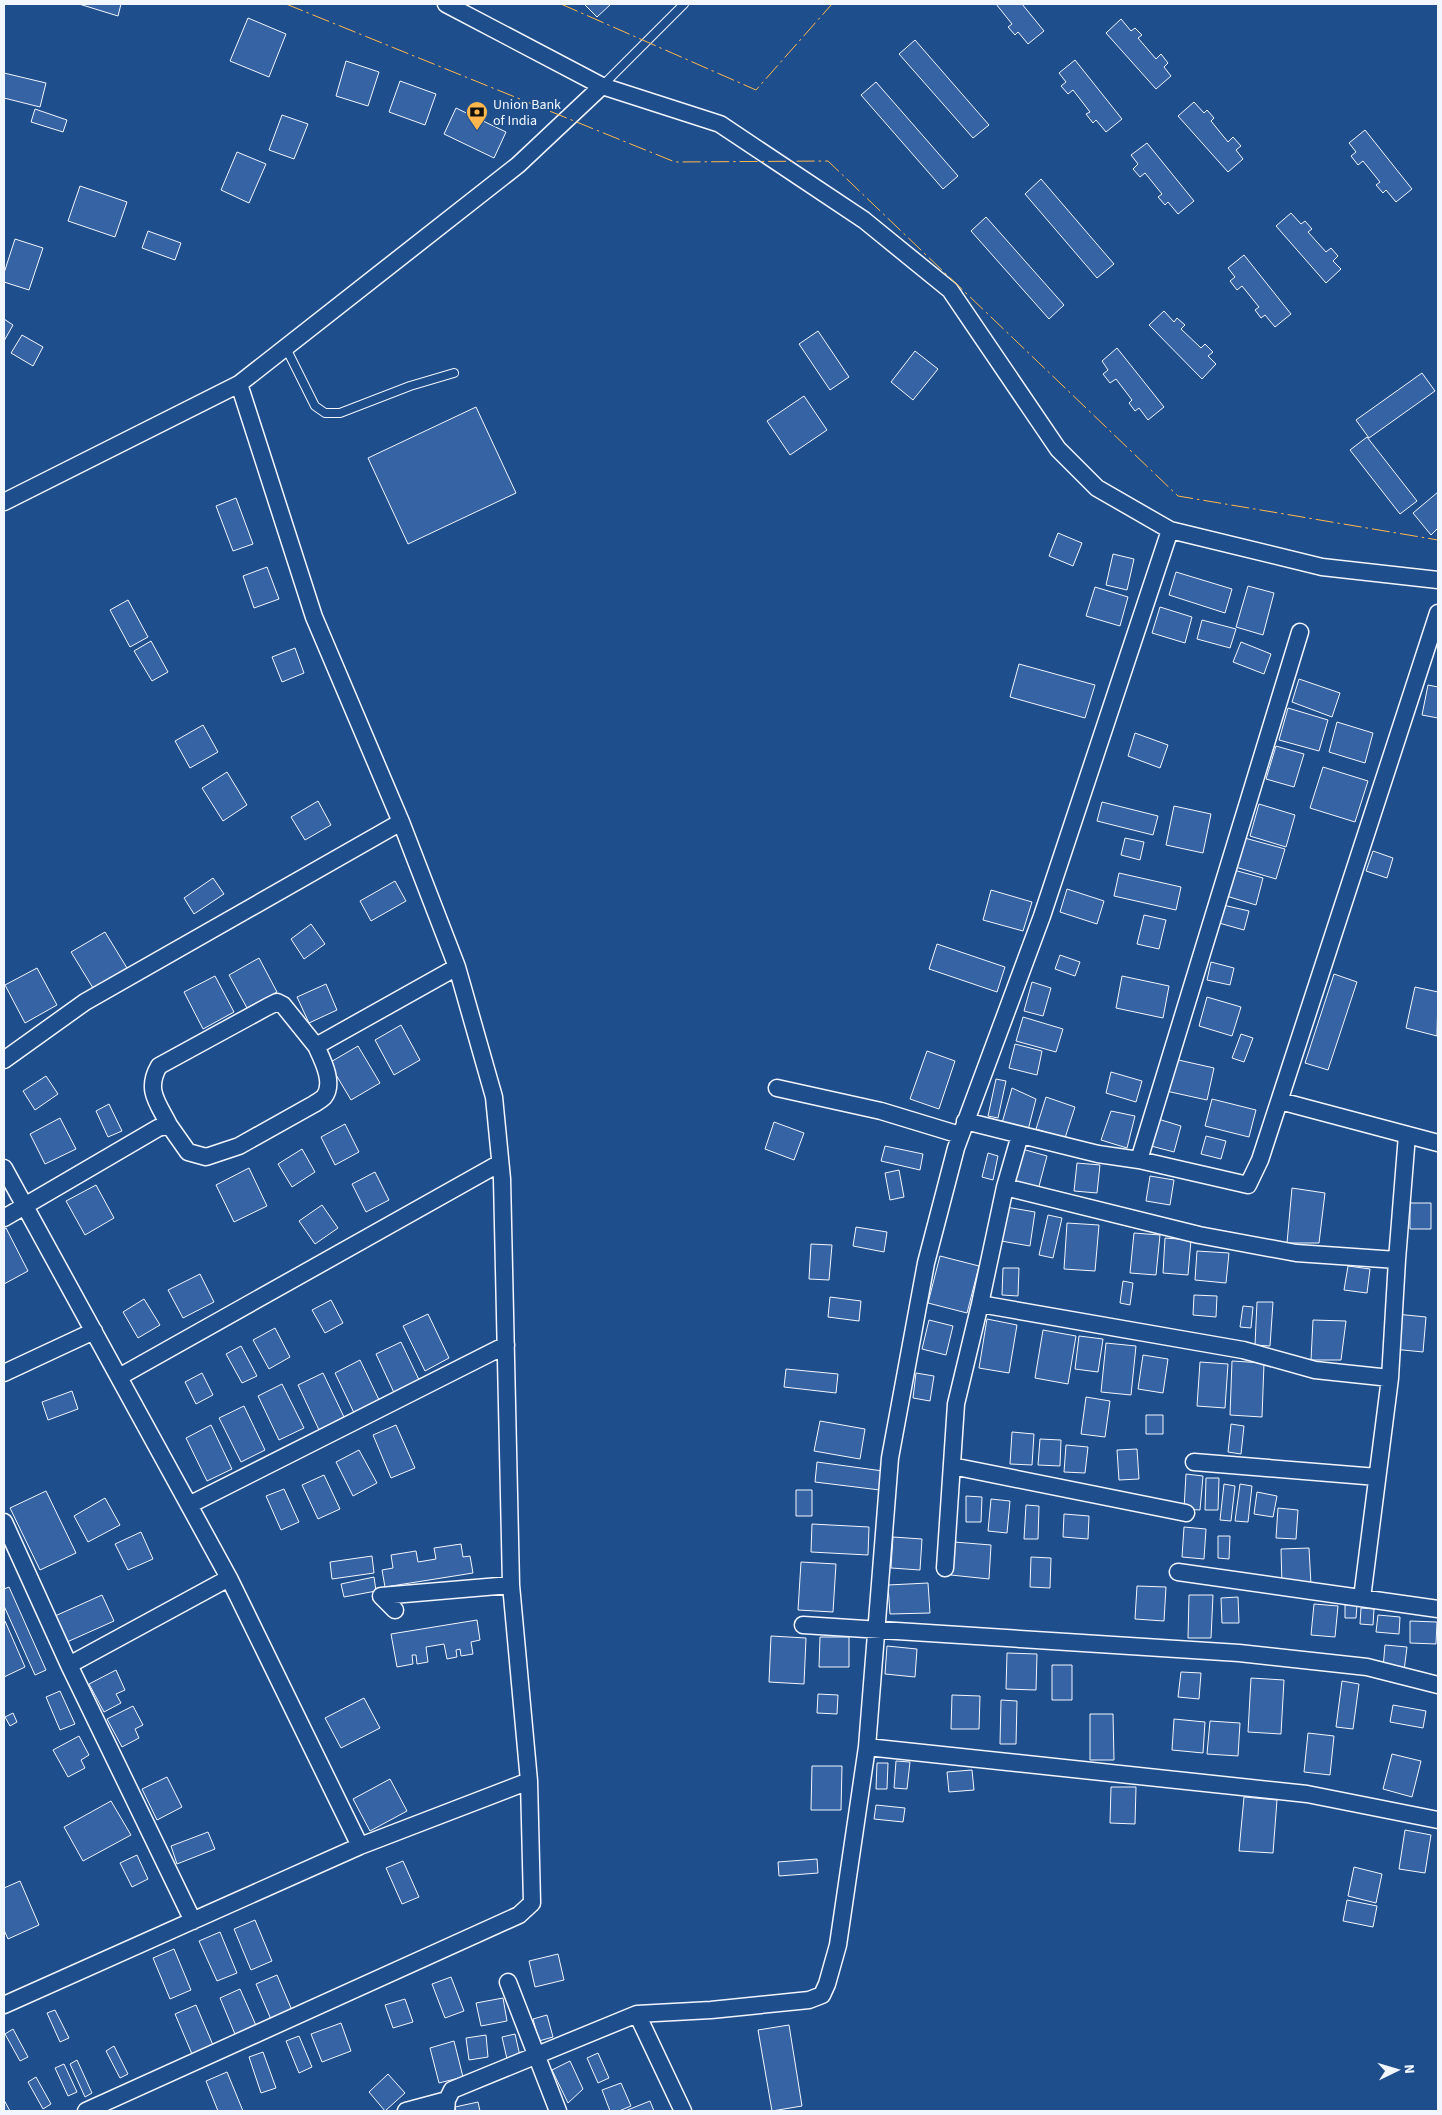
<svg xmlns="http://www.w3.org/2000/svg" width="1442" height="2115" font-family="'Source Sans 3',sans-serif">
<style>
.building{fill:#3563a3;stroke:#f2f6ff}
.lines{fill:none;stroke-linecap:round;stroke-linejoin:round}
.lane-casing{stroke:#f2f6ff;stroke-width:10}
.street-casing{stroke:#f2f6ff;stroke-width:19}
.lane{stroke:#1f4e8c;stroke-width:8}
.street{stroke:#1f4e8c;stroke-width:16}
.power{stroke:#ffb74d;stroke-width:1;stroke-dasharray:18 4 2.5 4;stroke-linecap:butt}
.labels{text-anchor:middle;stroke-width:4;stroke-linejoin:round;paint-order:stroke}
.poi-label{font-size:14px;fill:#f2f6ff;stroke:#1f4e8c;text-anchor:start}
</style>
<rect width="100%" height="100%" fill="#1f4e8c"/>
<path class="building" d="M79,4H121L118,16Z
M584,4H611L597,17Z
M996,4H1022L1044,31L1028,44L1018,32L1015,35L1008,27L1012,24Z
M248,18L286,34L269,77L230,61Z
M1121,19L1131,31L1135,28L1142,35L1138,38L1156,59L1161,54L1168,63L1164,67L1171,76L1156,89L1106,33Z
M915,40L989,125L973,138L899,54Z
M1075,60L1122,119L1106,132L1096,120L1093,123L1086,114L1090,112L1073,90L1068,94L1061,86L1066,82L1059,73Z
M346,61L379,72L368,106L336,96Z
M4,73L46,83L40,107L4,98Z
M400,81L436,94L425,125L389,112Z
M876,82L958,176L943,189L861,95Z
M1194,102L1204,113L1207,110L1214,118L1211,121L1228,142L1233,137L1241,146L1236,150L1243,159L1228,172L1178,116Z
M456,108L506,132L494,158L444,134Z
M35,109L67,120L63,132L31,122Z
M282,115L308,124L294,159L269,150Z
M1365,130L1412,189L1396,202L1386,190L1383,193L1376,185L1380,182L1363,161L1358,165L1351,156L1356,152L1349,143Z
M1147,143L1194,201L1178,214L1168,202L1165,205L1158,197L1162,194L1145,173L1140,177L1133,169L1138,164L1131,155Z
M237,152L266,164L249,203L221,190Z
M1041,179L1114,264L1097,278L1025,194Z
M80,186L127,202L115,237L68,221Z
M1291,213L1301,224L1305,221L1312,229L1308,232L1326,252L1331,248L1338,256L1333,261L1341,269L1326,283L1276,226Z
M986,217L1064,305L1049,319L971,231Z
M148,231L181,243L175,260L142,248Z
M15,239L43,248L29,290L4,282V273Z
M1244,255L1291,314L1275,327L1265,315L1261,318L1255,310L1259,307L1242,286L1237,290L1230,281L1235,277L1228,268Z
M1164,311L1174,322L1177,318L1185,325L1181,329L1201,348L1205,344L1213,352L1208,356L1216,364L1202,379L1149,325Z
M4,319L13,325L4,341Z
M818,331L849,377L830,390L799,344Z
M22,335L43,347L33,366L11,353Z
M1117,348L1164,407L1148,420L1139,408L1135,411L1129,403L1132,400L1116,379L1110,383L1103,374L1108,370L1102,361Z
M915,351L938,369L913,400L891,382Z
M1422,373L1435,391L1369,438L1356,420Z
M804,396L827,430L790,455L767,421Z
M476,407L516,493L408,544L368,458Z
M1367,437L1417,501L1400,514L1350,450Z
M1438,492V528L1431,535L1413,513Z
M236,498L253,544L233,551L216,506Z
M1058,533L1082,543L1073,566L1049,556Z
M1113,554L1134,559L1127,590L1106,585Z
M267,567L279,599L254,608L243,576Z
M1176,572L1232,589L1225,613L1169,595Z
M1248,586L1274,593L1263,635L1236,627Z
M1095,587L1128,597L1120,626L1086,616Z
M128,600L148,637L130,647L110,610Z
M1160,607L1192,617L1185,643L1152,633Z
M1202,620L1236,629L1230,648L1197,639Z
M151,641L168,672L152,681L134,651Z
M1241,642L1271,654L1264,674L1233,662Z
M295,648L304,673L282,682L272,657Z
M1019,664L1095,685L1085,718L1010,697Z
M1299,679L1340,693L1332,717L1292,702Z
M1428,685L1438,687V718L1422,715Z
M1288,708L1328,720L1319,751L1279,740Z
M1337,722L1373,733L1365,763L1329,752Z
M203,725L218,752L190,768L175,741Z
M1135,733L1168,745L1160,768L1128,756Z
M1276,746L1304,754L1294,787L1266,779Z
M1323,767L1368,781L1355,822L1310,808Z
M227,772L247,805L223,821L202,788Z
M318,801L331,825L305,840L291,817Z
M1102,802L1158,816L1153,835L1097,821Z
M1259,804L1295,815L1286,847L1250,836Z
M1174,806L1211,814L1203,853L1166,845Z
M1241,837L1285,849L1276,879L1232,866Z
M1125,838L1144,842L1140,860L1121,855Z
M1373,851L1393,858L1387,878L1366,871Z
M1230,869L1263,878L1256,905L1223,895Z
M1119,873L1181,887L1176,910L1114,896Z
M213,878L224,894L194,914L184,898Z
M395,881L406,901L371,921L360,901Z
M1067,889L1104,901L1097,924L1060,912Z
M991,890L1032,902L1023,931L983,920Z
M1223,905L1249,911L1244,930L1219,923Z
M1144,915L1166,920L1159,949L1137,944Z
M311,924L325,944L304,959L291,939Z
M105,932L127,968L93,988L71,952Z
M937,944L1005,967L997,992L929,969Z
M1060,955L1080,962L1075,976L1055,969Z
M259,958L277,992L247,1008L229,975Z
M1211,962L1234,968L1230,985L1207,980Z
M37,968L57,1005L25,1023L5,985Z
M1334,974L1357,982L1328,1070L1305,1063Z
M215,976L234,1012L203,1029L184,992Z
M1122,976L1169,986L1163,1018L1116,1008Z
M1032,982L1051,988L1043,1016L1024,1011Z
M326,984L337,1010L309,1023L297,997Z
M1415,987L1438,992L1437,1036L1406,1028Z
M1207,997L1241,1007L1232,1036L1199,1026Z
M1023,1017L1063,1029L1056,1052L1016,1041Z
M401,1025L420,1060L394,1075L375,1040Z
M1241,1034L1253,1038L1244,1062L1232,1058Z
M1015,1044L1042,1051L1037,1075L1009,1068Z
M358,1046L380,1083L351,1100L329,1063Z
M927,1051L955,1061L939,1109L910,1099Z
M1174,1059L1214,1068L1207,1100L1166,1091Z
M1111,1072L1142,1081L1136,1102L1106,1093Z
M46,1076L58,1094L35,1110L23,1091Z
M996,1079L1006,1081L998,1118L988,1116Z
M1012,1088L1036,1099L1028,1130L1002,1123Z
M1046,1097L1075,1107L1065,1138L1036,1129Z
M1212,1099L1256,1110L1249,1137L1205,1126Z
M109,1104L122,1131L108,1137L96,1111Z
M1111,1111L1135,1116L1127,1148L1101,1140Z
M60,1118L76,1149L45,1164L30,1134Z
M1158,1119L1181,1126L1174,1152L1151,1146Z
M774,1122L804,1133L794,1160L765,1149Z
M345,1124L359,1152L335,1165L321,1137Z
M1206,1136L1226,1141L1221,1159L1201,1154Z
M885,1146L923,1154L920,1170L881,1161Z
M302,1149L315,1172L292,1187L278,1164Z
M1022,1149L1047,1156L1038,1190L1014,1183Z
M988,1153L998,1156L993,1180L982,1177Z
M1077,1163L1100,1165L1097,1193L1074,1191Z
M249,1168L267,1206L234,1222L216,1185Z
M899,1170L904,1197L890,1200L885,1173Z
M375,1172L389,1200L366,1212L352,1184Z
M1150,1176L1174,1180L1170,1205L1146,1201Z
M96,1185L114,1218L85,1235L66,1201Z
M1292,1188L1325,1193L1319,1243H1287Z
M1410,1203H1431V1229H1410Z
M322,1205L338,1228L315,1244L299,1221Z
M1006,1207L1035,1212L1030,1246L1001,1241Z
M1048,1215L1062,1218L1053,1258L1039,1255Z
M1067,1223L1099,1225L1095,1271L1064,1269Z
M856,1227L887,1232L884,1252L853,1246Z
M6,1228L28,1271L4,1284V1229Z
M1134,1233L1160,1235L1156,1275L1130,1273Z
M1165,1238L1191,1240L1188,1275L1163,1273Z
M811,1244L832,1245L829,1280L809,1279Z
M1197,1251L1229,1253L1226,1283L1195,1280Z
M940,1256L979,1266L967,1313L928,1303Z
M1348,1266L1370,1269L1367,1293L1344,1290Z
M1003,1268H1019L1018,1296L1002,1295Z
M200,1274L214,1302L183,1318L168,1290Z
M1123,1281L1133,1283L1130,1305L1120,1303Z
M1194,1295L1217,1296L1216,1317L1193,1315Z
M830,1297L861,1301L859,1321L828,1317Z
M144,1299L160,1325L138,1338L123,1312Z
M331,1300L343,1323L325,1333L312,1310Z
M1257,1302H1273L1270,1346L1255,1345Z
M1243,1306L1253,1307L1251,1328L1240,1327Z
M428,1314L449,1358L425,1371L403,1326Z
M1396,1314L1426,1317L1423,1352L1393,1349Z
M987,1319L1017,1325L1009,1373L979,1368Z
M929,1320L953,1326L946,1355L922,1349Z
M1313,1320L1346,1321L1341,1360H1311Z
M275,1328L290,1357L269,1369L253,1340Z
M1043,1330L1076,1336L1068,1384L1035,1378Z
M1079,1336L1103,1339L1098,1372L1075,1369Z
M401,1342L422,1386L397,1399L376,1354Z
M1106,1343L1136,1346L1131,1395L1101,1392Z
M241,1346L257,1376L242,1383L226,1354Z
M1143,1355L1168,1359L1163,1393L1138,1389Z
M360,1360L381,1404L356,1417L335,1373Z
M1232,1361L1264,1363L1262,1417L1230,1415Z
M1200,1362L1228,1364L1225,1408L1197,1406Z
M786,1369L838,1374L836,1393L784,1387Z
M202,1373L213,1395L196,1404L185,1382Z
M323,1373L344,1417L319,1430L298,1385Z
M916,1373L934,1376L930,1401L913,1398Z
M282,1384L304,1428L279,1440L258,1396Z
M72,1391L78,1409L48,1420L42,1402Z
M1086,1397L1110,1401L1105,1437L1081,1434Z
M244,1406L265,1450L241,1462L219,1418Z
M1146,1415H1163V1434H1146Z
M820,1421L865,1429L860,1459L814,1451Z
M1231,1424L1244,1426L1241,1454L1228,1452Z
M211,1425L232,1469L207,1481L186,1438Z
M396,1425L415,1468L391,1478L373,1435Z
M1012,1432L1034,1434L1032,1465L1010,1464Z
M1040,1439L1061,1440L1060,1466L1038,1465Z
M1066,1445L1088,1447L1085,1473L1064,1472Z
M1137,1449L1139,1479L1119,1480L1117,1450Z
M359,1450L377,1483L353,1496L336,1462Z
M817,1462L883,1471L880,1490L815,1482Z
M1186,1474L1203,1476L1200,1510L1184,1509Z
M324,1475L340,1509L318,1519L302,1485Z
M1206,1478H1219L1218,1510H1205Z
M1224,1484L1235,1486L1231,1521L1220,1520Z
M1240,1484L1252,1486L1248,1522L1235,1521Z
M284,1489L299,1522L281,1530L266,1496Z
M796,1490H812V1516H796Z
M46,1491L76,1553L40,1570L10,1508Z
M1257,1492L1277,1496L1273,1517L1254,1514Z
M966,1496L982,1497L981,1522H966Z
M105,1498L120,1525L88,1542L74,1516Z
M991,1499L1010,1501L1007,1533L988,1531Z
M1026,1505L1039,1506L1038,1539H1024Z
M1278,1508L1298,1510L1296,1539L1276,1538Z
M1064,1514L1089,1516L1088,1539L1063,1537Z
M812,1524L869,1527L868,1555L811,1552Z
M1184,1527L1206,1529L1204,1559L1182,1557Z
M141,1532L153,1559L128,1570L115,1544Z
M1218,1536H1230L1229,1559L1218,1558Z
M893,1537L922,1539L920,1570L891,1568Z
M954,1542L991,1545L989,1579L951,1575Z
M461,1544L463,1557L470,1556L473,1573L385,1587L382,1570L393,1568L391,1555L416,1551L418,1562L436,1559L434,1548Z
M1309,1548L1311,1585L1282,1586L1281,1549Z
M372,1556L374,1573L332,1579L330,1562Z
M1031,1557L1051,1558L1050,1588L1030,1587Z
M801,1562L836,1564L833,1612L798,1610Z
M374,1577L376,1591L344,1597L341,1584Z
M928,1583L930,1613L890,1614L888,1585Z
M1137,1586L1166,1587L1164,1621L1135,1619Z
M9,1587L46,1670L35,1675L4,1606V1589Z
M102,1595L114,1621L67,1642L55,1616Z
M1189,1595H1213L1211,1638H1188Z
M1238,1597L1239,1623H1222L1221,1598Z
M1314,1604L1338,1606L1335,1637L1311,1635Z
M1345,1605H1357L1356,1618H1345Z
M1361,1608L1374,1609L1373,1625L1360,1624Z
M1378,1615L1400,1617L1399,1634L1376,1632Z
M477,1620L480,1640L471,1642L473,1654L461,1656L460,1649L456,1650L457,1657L447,1659L444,1644L426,1647L428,1662L417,1664L416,1655H412L413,1664L397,1667L391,1634Z
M5,1621L25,1667L4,1677V1622Z
M1410,1621L1437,1622L1436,1644L1410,1643Z
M771,1636L806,1638L804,1684L769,1682Z
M820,1637H849V1667H819Z
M1385,1645L1407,1647L1404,1671L1383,1668Z
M887,1646L917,1649L915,1677L885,1674Z
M1007,1653L1037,1654L1036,1690L1006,1689Z
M1052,1665H1072V1700H1052Z
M116,1670L125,1690L116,1694L121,1703L104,1712L89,1684Z
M1181,1672L1201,1673L1199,1699L1178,1697Z
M1251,1678L1284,1680L1281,1734L1248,1732Z
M1342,1681L1359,1684L1353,1729L1336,1727Z
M60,1691L75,1724L60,1730L46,1697Z
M818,1694L838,1695L837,1714L817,1713Z
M952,1695L980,1696L979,1729H951Z
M364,1698L380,1728L341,1748L325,1718Z
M1001,1700L1017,1701L1016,1744H1000Z
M1393,1705L1426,1711L1423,1728L1390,1722Z
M133,1706L143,1725L135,1729L139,1738L122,1747L107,1719Z
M13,1713L17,1722L10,1726L5,1717Z
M1090,1714H1113L1114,1760H1090Z
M1174,1719L1205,1722L1203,1753L1172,1750Z
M1210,1721L1240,1723L1238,1756L1207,1754Z
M1308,1733L1334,1736L1330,1775L1304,1772Z
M79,1736L89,1755L81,1760L85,1768L68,1777L53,1750Z
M1392,1754L1421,1761L1412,1797L1383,1789Z
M896,1761L910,1762L907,1789L894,1788Z
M877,1763H888L887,1789H876Z
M812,1766H842L841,1810H811Z
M972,1770L974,1790L949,1792L947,1772Z
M167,1777L182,1807L157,1820L142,1789Z
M390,1779L407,1811L370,1831L353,1799Z
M1111,1787H1136L1135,1824L1110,1823Z
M1244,1797L1277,1800L1273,1853L1239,1851Z
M111,1801L131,1835L83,1861L64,1827Z
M876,1805L905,1808L903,1822L874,1819Z
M1405,1830L1431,1835L1425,1873L1399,1869Z
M208,1832L215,1849L177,1864L171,1846Z
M137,1855L148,1879L132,1887L120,1863Z
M817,1859L818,1873L779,1876L778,1862Z
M403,1861L419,1897L402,1904L386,1868Z
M1354,1867L1382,1874L1376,1903L1348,1896Z
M20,1881L39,1925L8,1939L4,1930V1888Z
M1347,1900L1377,1906L1373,1927L1343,1921Z
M255,1920L272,1961L251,1970L234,1929Z
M220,1932L237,1973L217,1981L199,1941Z
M174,1949L191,1990L170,1999L153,1958Z
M558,1954L564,1980L535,1987L529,1961Z
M277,1975L294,2015L273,2024L256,1984Z
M451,1977L464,2011L445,2018L432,1984Z
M240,1989L258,2030L237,2039L220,1998Z
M503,1998L507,2021L481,2026L476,2003Z
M405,1999L413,2022L393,2028L385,2005Z
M196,2005L213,2045L192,2054L175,2014Z
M55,2010L69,2038L60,2042L47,2013Z
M547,2015L553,2037L539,2041L533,2019Z
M341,2023L351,2051L322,2062L311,2034Z
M789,2025L802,2106L772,2111L758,2030Z
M13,2029L28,2057L20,2061L5,2034Z
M515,2034L520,2056L507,2059L502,2037Z
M486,2035L488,2057L469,2060L466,2038Z
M299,2036L312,2067L299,2073L286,2041Z
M454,2041L463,2077L439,2083L430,2048Z
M114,2046L128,2074L120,2078L106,2051Z
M263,2052L276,2088L261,2093L249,2057Z
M598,2053L609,2078L598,2083L587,2058Z
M77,2060L92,2093L85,2097L70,2064Z
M570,2061L583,2089L568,2103L552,2070Z
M64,2064L77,2092L68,2096L55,2068Z
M227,2072L243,2111H218L206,2081Z
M388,2074L405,2093L385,2111L369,2092Z
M36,2077L51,2104L43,2109L28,2082Z
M621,2083L631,2106L619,2111H610L602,2090Z
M4,2100L10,2111H4Z
M650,2101L654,2111H625Z
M478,2102L480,2111H456L455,2107Z"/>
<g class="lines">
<g class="lane-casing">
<path id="lane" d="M602,86L684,4
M286,348L315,406L325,413H340L410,386L454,373"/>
</g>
<g class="street-casing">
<path id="street" d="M446,4L602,86L720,124L864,220L950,290L1058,449L1097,488L1170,530L1322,567L1438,580
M4,502L239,384L518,165L602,86
M4,1060L85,1002L401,822
M777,1088L881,1111L960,1135
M1280,1101L1438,1143
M965,1121L1098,1154L1139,1160L1248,1185L1260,1160L1438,613
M169,1125C158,1103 145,1090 159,1066L267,1007L277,1002L283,1005L316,1046
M1139,1160L1300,632
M4,1168L229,1578L360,1846L529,1781
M1005,1187L1199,1235L1296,1253L1397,1260
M4,1218L158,1128L169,1125L188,1152L206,1157L239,1146L314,1104C317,1102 321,1100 324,1097C335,1083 322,1059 316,1046L457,967
M980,1304L1243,1350L1315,1370L1390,1378
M4,1373L94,1331
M119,1377L500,1163
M1194,1462L1377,1477
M952,1466L1186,1513
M189,1505L506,1345
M4,1522L69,1665L193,1921
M945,1568L956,1404L980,1304L1005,1187L1020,1135
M1178,1572L1438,1609
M1362,1598L1390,1378L1397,1260L1407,1135
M395,1610L381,1596L511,1585
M803,1625L1239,1653L1367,1667L1438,1685
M69,1665L229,1578
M867,1747L1307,1794L1438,1820
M508,1982L558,2111
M4,2005L360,1846
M637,2014L683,2111
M86,2111L519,1915L532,1903L529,1781L511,1585L502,1179L494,1097L457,967L401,822L314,617L239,384
M406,2111L447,2100
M446,2111L447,2100L452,2090L637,2014L711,2010L809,2000L822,1995L827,1984L838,1945L867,1747L890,1458L926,1263L956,1148L1042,916L1170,530"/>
</g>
<use href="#lane" class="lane"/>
<use href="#street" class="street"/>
<path class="power" d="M286,4L675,162L828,161L1178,496L1438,540
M561,4L756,90L832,4"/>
</g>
<defs>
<g id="bank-pin" transform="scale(1.125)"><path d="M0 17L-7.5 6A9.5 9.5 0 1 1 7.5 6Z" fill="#ffb74d" stroke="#1f4e8c"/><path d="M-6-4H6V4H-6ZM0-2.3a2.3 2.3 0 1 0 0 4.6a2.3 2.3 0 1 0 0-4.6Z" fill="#111"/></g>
</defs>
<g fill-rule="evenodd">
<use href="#bank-pin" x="477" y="112"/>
</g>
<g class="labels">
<g class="poi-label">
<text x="493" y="109">Union Bank<tspan x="493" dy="16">of India</tspan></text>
</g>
</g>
<rect width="1442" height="2115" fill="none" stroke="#f2f6ff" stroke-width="10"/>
<g transform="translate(1397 2070) rotate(85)" stroke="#1f4e8c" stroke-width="4" paint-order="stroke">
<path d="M0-4L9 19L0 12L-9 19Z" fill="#f2f6ff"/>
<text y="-8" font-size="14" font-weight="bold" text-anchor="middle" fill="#f2f6ff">N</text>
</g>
</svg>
